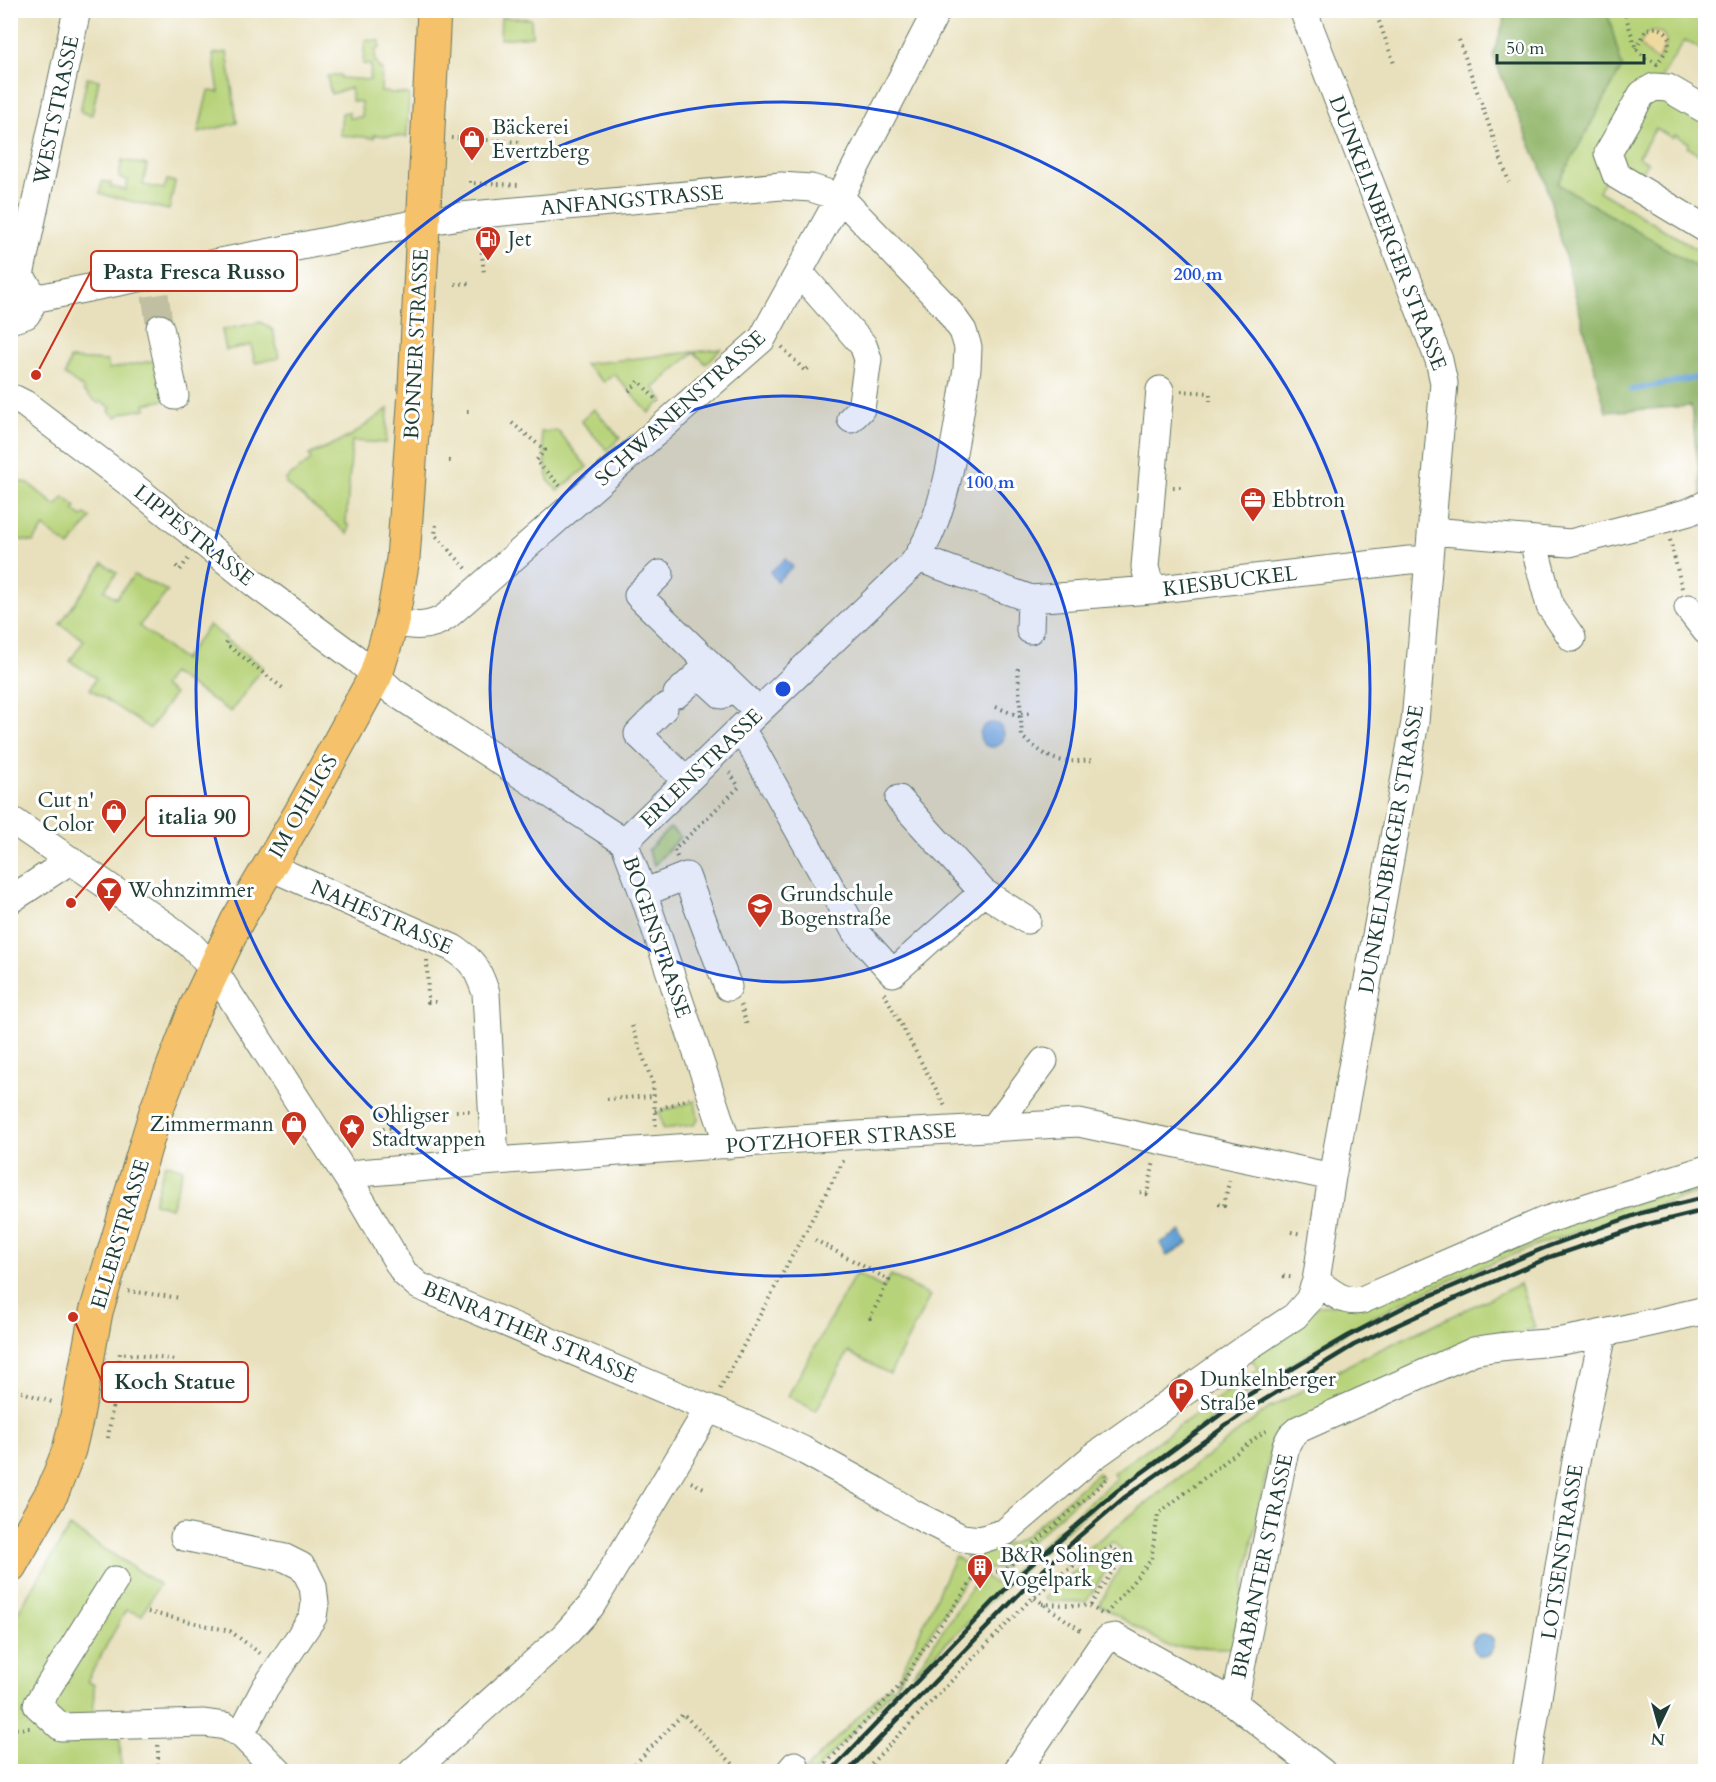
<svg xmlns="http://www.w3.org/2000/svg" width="1716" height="1782" font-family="Cardo,serif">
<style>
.green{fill:#b7d379;stroke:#6b8856;stroke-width:1.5}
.forest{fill:#91b569;stroke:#58794e;stroke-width:1.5}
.sand{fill:#eeda9e;stroke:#868c69;stroke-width:1.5}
.water{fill:#64a1d5;stroke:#426f84;stroke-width:1.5}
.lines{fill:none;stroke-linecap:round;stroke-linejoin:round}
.stream{stroke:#64a1d5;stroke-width:6}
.minor-tunnel{stroke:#c0bfa1;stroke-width:27;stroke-dasharray:27 14;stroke-linecap:butt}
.minor-casing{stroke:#657664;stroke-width:29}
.major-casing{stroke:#657664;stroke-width:35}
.path{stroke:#657664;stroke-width:4;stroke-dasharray:1.5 4.5;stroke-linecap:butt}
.minor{stroke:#fff;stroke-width:27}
.major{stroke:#f5c16b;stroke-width:33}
.rail{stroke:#1f3d34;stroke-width:4.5}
.ring{fill:none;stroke:#1d4ed8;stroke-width:3}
.labels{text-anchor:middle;stroke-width:6;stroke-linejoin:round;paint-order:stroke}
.street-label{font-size:21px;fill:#1f3d34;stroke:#fff}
.poi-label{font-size:21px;fill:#1f3d34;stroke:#fff;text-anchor:start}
.centre{fill:#1d4ed8;stroke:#fff;stroke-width:3}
.ring-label{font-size:18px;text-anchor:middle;font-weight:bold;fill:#1d4ed8;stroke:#fff;stroke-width:6;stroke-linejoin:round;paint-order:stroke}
.leader{fill:none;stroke:#c8321e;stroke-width:2}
.callout-dot{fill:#c8321e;stroke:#fff;stroke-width:2}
.callout{fill:#fff;stroke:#c8321e;stroke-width:2}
.callout-label{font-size:22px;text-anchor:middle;font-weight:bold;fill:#1f3d34}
</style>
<rect width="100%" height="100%" fill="#fff"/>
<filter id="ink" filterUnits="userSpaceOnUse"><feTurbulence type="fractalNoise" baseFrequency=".0167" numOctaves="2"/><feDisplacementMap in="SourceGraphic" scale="12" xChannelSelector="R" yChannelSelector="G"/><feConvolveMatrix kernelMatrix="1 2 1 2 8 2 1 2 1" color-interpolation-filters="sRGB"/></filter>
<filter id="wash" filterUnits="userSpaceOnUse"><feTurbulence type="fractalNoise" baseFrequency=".008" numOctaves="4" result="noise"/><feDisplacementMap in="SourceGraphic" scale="24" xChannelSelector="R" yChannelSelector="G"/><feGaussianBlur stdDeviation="1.35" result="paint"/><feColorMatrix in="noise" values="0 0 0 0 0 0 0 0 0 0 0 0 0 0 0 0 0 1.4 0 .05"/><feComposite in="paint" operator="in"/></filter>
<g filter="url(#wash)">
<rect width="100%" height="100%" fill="#e8e0bc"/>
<path class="green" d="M1700,10L1705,14V52L1685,40L1662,76L1599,191L1705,254V272L1557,184L1622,68L1607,11Z
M501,17L531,19L532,36L500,39Z
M365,40L380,41V48L376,49L375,62L378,63V68H382L381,92L409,94L407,137L374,135V138L340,135L342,113L349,112V118L362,117L361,102L352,101L350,88L331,94L327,76L340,75L341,78L370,80L371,65L363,64Z
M227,52L237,123L198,133L208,91L219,92L213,54Z
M87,78L99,80L92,115L80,112Z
M1664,96L1705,121V158L1687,147L1689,143L1675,135L1672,138L1656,128L1638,157L1648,163L1638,175L1622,167L1619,153L1651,99Z
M122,160L147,165L143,185L164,189L167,180L175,182L169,210L100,194L102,181L111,183V187L126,190L128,180L119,178Z
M260,322L273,330L279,358L255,363L251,345L226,350L222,330Z
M721,349L706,364L694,352L654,388L663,400L649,413L614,374L604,382L584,364Z
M70,359L107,361L109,369L163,359L170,399L145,404L146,409L123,413L116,417L109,411L111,408L101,401L99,404L83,391L84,389L65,375Z
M388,409L386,443L352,441L346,524L349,525L348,534L286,484V479L311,460L309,455L349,437Z
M594,409L620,438L607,450L581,421Z
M558,431L587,467L558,491L548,480L541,432Z
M11,480L28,483L56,506L64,497L76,507L74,511L82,517L85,514L91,518L69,547L44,527L33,542L11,538Z
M103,563L117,573L104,590L116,598L134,575L168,591L139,626L183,660L209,625L226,638L225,640L229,643L230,642L263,667L231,712L172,673L163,686L174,694L150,729L90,689L96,678L70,661L84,640L60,624Z
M670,828L680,837L654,865L648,850Z
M695,1101L698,1119L694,1125L663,1129L659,1112Z
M165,1163L183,1169L171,1208L154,1203Z
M1705,1179V1191C1587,1226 1466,1266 1357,1326C1297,1359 1242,1396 1187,1437C1164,1453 1140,1469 1118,1487C1045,1545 979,1612 912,1676L981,1574L997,1585L1116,1479L1113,1473L1259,1369L1249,1356L1318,1306L1331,1305L1518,1240Z
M856,1273L883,1288L891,1275L930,1296L890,1374L848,1352L816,1411L788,1396Z
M1520,1284L1535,1328L1505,1337L1503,1331L1357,1398L1282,1428L1273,1438L1232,1648L1170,1647L1099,1605L1127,1555L1113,1542L1065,1566L1268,1409L1362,1358Z
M1098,1473L1102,1477L1002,1568L985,1569L966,1558V1553C987,1550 1006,1547 1025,1536Z
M70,1527L159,1584L142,1615L126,1610L87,1681L94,1685L93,1736H120L121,1767H155V1771L11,1772V1623Z
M1111,1555L1115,1557L1086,1602L1048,1601L1044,1598L1072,1573Z
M955,1556L973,1569L894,1688L815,1771L803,1772L889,1686L894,1688Z"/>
<path class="forest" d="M1507,11H1607L1622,67L1558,184L1705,272L1706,496L1702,498L1691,406L1606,412L1544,176L1493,56Z"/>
<path class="sand" d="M1652,31L1662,33C1671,43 1663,51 1657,61L1651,57L1640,45L1646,34Z"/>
<path class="water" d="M785,559L793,567L777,581L770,572Z
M980 735a12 12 0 1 1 24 0a12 12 0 1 1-24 0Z
M1181,1231L1188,1243L1167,1256L1160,1243Z
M1472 1645a11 11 0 1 1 22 0a11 11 0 1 1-22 0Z"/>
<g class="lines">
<path class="stream" d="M1631,390L1706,376"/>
</g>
</g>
<g filter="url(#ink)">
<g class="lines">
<path class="minor-tunnel" d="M155,295L160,328"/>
<g class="minor-casing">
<path id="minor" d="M1706,110L1668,88L1654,87L1642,94L1608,153L1616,175L1706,229
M799,272L863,345L868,359L861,409L851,419
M19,280L77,10
M33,299L423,222L461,216L781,186L811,188L840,197L946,307L963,331L968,347L967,369C957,427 948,519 911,566L740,729L624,842
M10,320L26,315C34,304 34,293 25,283
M160,328L175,396
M10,400L15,399L25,404L133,486L255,584L359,661L394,692L624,842L645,898L728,1145
M1432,531L1570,543L1664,519L1689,512L1706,504
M1533,541L1550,606L1572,638
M918,558L1031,599
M660,574L638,595L758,711
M1151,590L1145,567L1160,390
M1688,608L1706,631
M392,622C412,626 430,629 447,616L762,339L840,197L937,10
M1030,630L1031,599L1151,590L1409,560H1429
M677,694L699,674L722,695
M664,708L638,734L687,781
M740,729L751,745L855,931L893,973L983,892
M899,799L983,892L1027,920
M10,819L169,928L190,944L213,969L354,1188L404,1273L419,1286L776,1437L803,1450L872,1488L914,1514L962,1538L980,1540L1005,1532L1093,1457L1245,1349L1295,1316L1309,1300L1316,1281L1332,1177L1415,722L1444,383L1439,360L1303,10
M268,866L453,948C474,961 478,970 486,993L495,1161
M643,893L686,876L728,987
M10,900L71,860
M994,1128L1044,1061
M350,1182L360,1173L495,1161L857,1135L1079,1123L1332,1177
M1316,1281C1330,1291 1343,1304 1362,1300L1546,1220L1706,1169
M184,1537L285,1558L301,1566L306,1572L313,1586L315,1603L313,1617L265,1688L241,1734
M115,1580L37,1705L61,1727L204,1723L225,1726L241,1734L279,1772
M1234,1703L1286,1445L1291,1436L1299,1429L1474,1351C1501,1345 1533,1345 1561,1341C1610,1333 1658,1321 1706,1310
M412,1772L564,1636L591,1606L709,1408
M789,1772L795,1765
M1016,1772L1102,1645L1109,1638L1115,1637L1234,1703L1322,1772
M1526,1772L1576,1461L1603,1334"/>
</g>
<g class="major-casing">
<path id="major" d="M10,1566L53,1491L69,1450L76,1421L96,1312L156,1111L196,1007L237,921L301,812L376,675L392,622L403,559L414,406L434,10"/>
</g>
<path class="path" d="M1375,10L1395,66
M1624,10L1636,49L1648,60
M1459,40L1509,182
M1636,49L1646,30C1657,24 1673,31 1668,46C1666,52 1661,58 1657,64L1648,58
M451,138L522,142
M470,181V183L520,185
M481,246L484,273
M455,284L472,283
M782,347L805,371L810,367
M629,391L639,381L658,402
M1181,391L1210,393V401
M467,411H472
M512,423L545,450L536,461L561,487
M449,461H451
M1173,487H1183
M436,525L435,535L467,569
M1670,540L1682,588
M176,566L180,570L188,559
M227,642L226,644L284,689
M1018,668L1022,737C1054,762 1054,763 1094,760
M996,707L1021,717
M1021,713H1029
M677,857L674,850L739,787L728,770
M427,960L428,1002H436
M884,993L946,1108
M741,1005L747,1026
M632,1026L653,1084L656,1129
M607,1099L653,1096
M456,1111H470
M655,1111L689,1098
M383,1129L390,1128L391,1148
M1140,1192L1147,1194L1154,1161
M1218,1204L1224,1205L1230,1177
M1291,1232L1302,1234
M815,1240L889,1280L870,1318L868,1316
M1283,1276L1294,1278
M128,1291L181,1298
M10,1388L55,1403
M720,1389L845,1158
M108,1438L120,1353L175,1360
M691,1482L704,1488
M969,1563L985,1573L1004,1571L1107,1479L1105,1475
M1035,1598L1083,1632
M1042,1604L1090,1606L1105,1616
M148,1612L230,1631L261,1654
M1106,1614L1151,1560L1158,1514L1262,1433L1269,1430
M10,1729L30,1728
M158,1745V1772
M635,1764L683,1714L741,1772
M629,1772L635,1764L644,1772
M818,1772L904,1681L921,1652L980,1570
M863,1772L1027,1603L1065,1571L1112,1547L1122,1556L1090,1606"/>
<use href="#minor" class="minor"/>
<use href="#major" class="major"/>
<path class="rail" d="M830,1772L1018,1576L1117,1491L1243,1398L1348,1336L1408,1305L1549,1246L1641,1213L1706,1197
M847,1772L1028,1585L1077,1538L1125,1497L1251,1408L1354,1345L1456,1298L1550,1257L1645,1225L1706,1210"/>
</g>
</g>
<circle cx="783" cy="689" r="293" fill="#1d4ed8" fill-opacity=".12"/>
<g class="ring">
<circle cx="783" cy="689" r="293"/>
<circle cx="783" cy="689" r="587"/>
</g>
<defs>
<g id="shop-pin" transform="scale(1.35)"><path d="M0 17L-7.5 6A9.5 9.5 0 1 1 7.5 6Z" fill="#c8321e" stroke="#fff"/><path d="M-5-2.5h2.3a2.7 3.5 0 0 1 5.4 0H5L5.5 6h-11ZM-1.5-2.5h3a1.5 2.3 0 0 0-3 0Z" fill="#fff"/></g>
<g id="fuel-pin" transform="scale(1.35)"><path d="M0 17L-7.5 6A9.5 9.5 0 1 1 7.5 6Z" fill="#c8321e" stroke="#fff"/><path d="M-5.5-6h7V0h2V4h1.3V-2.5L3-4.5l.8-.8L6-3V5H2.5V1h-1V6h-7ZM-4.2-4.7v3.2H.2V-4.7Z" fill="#fff"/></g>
<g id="office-pin" transform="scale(1.35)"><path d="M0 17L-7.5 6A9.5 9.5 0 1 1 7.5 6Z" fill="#c8321e" stroke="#fff"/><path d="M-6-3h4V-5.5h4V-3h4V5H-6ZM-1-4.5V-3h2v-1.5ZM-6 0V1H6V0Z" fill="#fff"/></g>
<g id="bar-pin" transform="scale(1.35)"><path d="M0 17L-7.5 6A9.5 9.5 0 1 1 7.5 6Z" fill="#c8321e" stroke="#fff"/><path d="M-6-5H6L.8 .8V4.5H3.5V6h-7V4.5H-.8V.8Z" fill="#fff"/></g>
<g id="school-pin" transform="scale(1.35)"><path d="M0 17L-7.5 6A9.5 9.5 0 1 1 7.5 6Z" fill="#c8321e" stroke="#fff"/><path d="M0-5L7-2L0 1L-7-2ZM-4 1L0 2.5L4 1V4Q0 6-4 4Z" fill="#fff"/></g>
<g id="sight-pin" transform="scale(1.35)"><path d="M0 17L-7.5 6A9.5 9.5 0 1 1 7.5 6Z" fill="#c8321e" stroke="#fff"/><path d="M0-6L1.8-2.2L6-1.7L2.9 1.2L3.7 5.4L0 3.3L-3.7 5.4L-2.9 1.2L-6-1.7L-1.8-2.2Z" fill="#fff"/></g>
<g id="parking-pin" transform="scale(1.35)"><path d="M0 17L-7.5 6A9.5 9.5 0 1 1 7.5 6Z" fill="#c8321e" stroke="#fff"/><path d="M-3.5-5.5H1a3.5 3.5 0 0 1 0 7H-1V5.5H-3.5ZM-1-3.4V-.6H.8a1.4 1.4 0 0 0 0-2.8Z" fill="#fff"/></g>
<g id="building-pin" transform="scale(1.35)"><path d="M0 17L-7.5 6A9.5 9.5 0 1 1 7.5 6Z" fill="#c8321e" stroke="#fff"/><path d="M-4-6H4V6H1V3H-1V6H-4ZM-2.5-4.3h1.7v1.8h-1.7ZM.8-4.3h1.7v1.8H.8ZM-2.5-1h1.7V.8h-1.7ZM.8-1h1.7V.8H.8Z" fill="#fff"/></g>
</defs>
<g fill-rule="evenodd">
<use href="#shop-pin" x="472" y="139"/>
<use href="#fuel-pin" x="488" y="239"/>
<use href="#office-pin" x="1253" y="500"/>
<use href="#shop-pin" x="114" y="812"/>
<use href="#bar-pin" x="109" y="890"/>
<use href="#school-pin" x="760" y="906"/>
<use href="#shop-pin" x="294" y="1124"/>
<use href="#sight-pin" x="352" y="1127"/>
<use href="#parking-pin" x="1181" y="1391"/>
<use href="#building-pin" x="980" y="1567"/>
</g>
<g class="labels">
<g class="street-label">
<text transform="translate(56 110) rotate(-78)" y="7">WESTSTRASSE</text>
<text transform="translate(632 200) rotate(-5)" y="7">ANFANGSTRASSE</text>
<text transform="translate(1388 233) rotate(69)" y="7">DUNKELNBERGER STRASSE</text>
<text transform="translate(416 344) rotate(-87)" y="7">BONNER STRASSE</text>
<text transform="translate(680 408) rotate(-42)" y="7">SCHWANENSTRASSE</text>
<text transform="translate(194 535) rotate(39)" y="7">LIPPESTRASSE</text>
<text transform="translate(1230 581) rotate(-7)" y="7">KIESBUCKEL</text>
<text transform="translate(701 768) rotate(-44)" y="7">ERLENSTRASSE</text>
<text transform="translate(303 806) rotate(-60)" y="7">IM OHLIGS</text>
<text transform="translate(1391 849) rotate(-80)" y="7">DUNKELNBERGER STRASSE</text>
<text transform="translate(382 917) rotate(24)" y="7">NAHESTRASSE</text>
<text transform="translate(657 937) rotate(71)" y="7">BOGENSTRASSE</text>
<text transform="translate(841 1138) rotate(-4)" y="7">POTZHOFER STRASSE</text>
<text transform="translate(120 1234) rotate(-73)" y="7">ELLERSTRASSE</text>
<text transform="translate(530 1332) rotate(23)" y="7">BENRATHER STRASSE</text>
<text transform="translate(1562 1552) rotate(-81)" y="7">LOTSENSTRASSE</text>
<text transform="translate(1262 1566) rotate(-78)" y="7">BRABANTER STRASSE</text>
</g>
<g class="poi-label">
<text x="492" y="134">Bäckerei<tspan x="492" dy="24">Evertzberg</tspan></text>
<text x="508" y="246">Jet</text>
<text x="1272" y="507">Ebbtron</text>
<text x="94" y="807" text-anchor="end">Cut n'<tspan x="94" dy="24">Color</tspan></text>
<text x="128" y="897">Wohnzimmer</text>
<text x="780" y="901">Grundschule<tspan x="780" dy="24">Bogenstraße</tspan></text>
<text x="372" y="1122">Ohligser<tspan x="372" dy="24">Stadtwappen</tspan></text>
<text x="274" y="1131" text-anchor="end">Zimmermann</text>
<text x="1200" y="1386">Dunkelnberger<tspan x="1200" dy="24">Straße</tspan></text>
<text x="1000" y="1562">B&amp;R, Solingen<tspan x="1000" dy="24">Vogelpark</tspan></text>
</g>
</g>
<circle cx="783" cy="689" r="9" class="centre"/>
<g class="ring-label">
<text x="1198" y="280">200 m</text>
<text x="990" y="488">100 m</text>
</g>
<path class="leader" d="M36 375L91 271M71 903L146 816M73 1317L102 1382"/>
<g class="callout-dot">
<circle cx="36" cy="375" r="6"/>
<circle cx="71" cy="903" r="6"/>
<circle cx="73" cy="1317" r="6"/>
</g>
<g class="callout">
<rect x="91" y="251" width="206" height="40" rx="6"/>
<rect x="146" y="796" width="103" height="40" rx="6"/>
<rect x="102" y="1362" width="146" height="40" rx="6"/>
</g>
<g class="callout-label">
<text x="194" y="279">Pasta Fresca Russo</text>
<text x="197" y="824">italia 90</text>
<text x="175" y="1389">Koch Statue</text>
</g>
<rect width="1716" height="1782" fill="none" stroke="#fff" stroke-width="36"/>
<g transform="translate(1659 1725) rotate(185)" stroke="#ffffff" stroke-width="4.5" paint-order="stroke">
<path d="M0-4.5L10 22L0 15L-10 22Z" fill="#1f3d34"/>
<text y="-9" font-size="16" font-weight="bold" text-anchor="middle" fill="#1f3d34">N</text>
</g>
<path d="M1497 54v9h147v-9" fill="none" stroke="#1f3d34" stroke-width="3"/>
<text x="1506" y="54" font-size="18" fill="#1f3d34" stroke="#ffffff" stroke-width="4.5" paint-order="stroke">50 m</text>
</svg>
